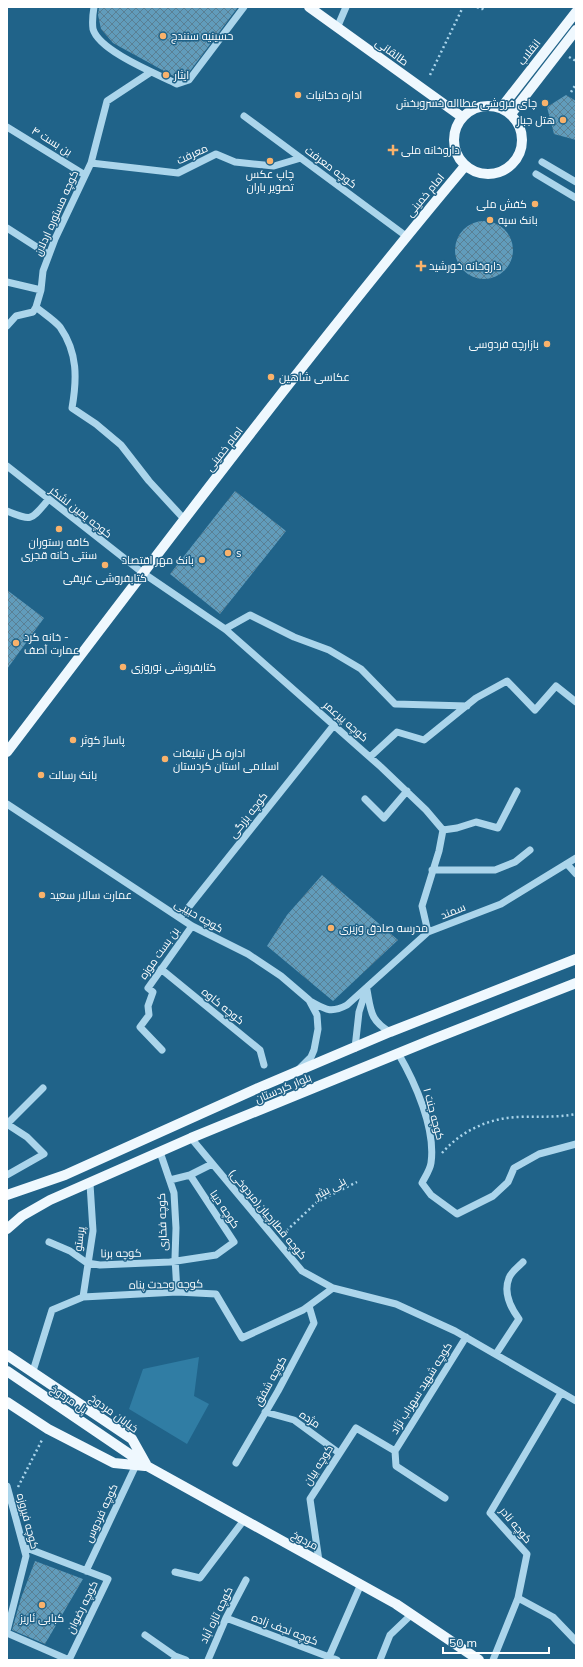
<svg xmlns="http://www.w3.org/2000/svg" width="583" height="1667" font-family="Mulish,Cairo,sans-serif">
<style>
.garden{fill:#307da4}
.building{fill:url(#building-cross-hatch)}
.lines{fill:none;stroke-linecap:round;stroke-linejoin:round}
.path{stroke:#abd5eb;stroke-width:2.5;stroke-dasharray:2 3;stroke-linecap:butt}
.minor{stroke:#abd5eb;stroke-width:7}
.major{stroke:#eff8fe;stroke-width:10}
.poi-dot{fill:#f9b26b;stroke:#206389;stroke-width:1.5}
.labels{text-anchor:middle;stroke-width:3;stroke-linejoin:round;paint-order:stroke}
.poi-label{font-size:11px;fill:#fff;stroke:#206389;text-anchor:start}
.street-label{font-size:11px;fill:#fff;stroke:#206389}
</style>
<defs>
<pattern id="building-cross-hatch" width="8" height="8" patternUnits="userSpaceOnUse"><rect width="8" height="8" fill="#619cbb"/><path d="M0 0l8 8M0 8l8-8" fill="none" stroke="#5a8094"/></pattern>
</defs>
<rect width="100%" height="100%" fill="#206389"/>
<path class="garden" d="M199,1357L194,1396L209,1404L187,1444L129,1409L143,1369Z"/>
<path class="building" d="M99,7H238L187,75L175,77L113,43L101,29L98,15Z
M566,95L576,101V140L554,134L547,107Z
M455 250a29 29 0 1 1 58 0a29 29 0 1 1-58 0Z
M235,491L286,531L220,614L170,574Z
M7,590L44,618L7,669Z
M322,875L398,940L333,1001L267,946L287,915Z
M35,1561L83,1579L45,1644L12,1630L21,1598Z"/>
<g class="lines">
<path class="path" d="M477,7L482,9L484,7
M569,57L576,61
M430,75L463,7
M571,92L576,84
M442,1153C461,1131 489,1118 518,1117C538,1116 556,1118 576,1114
M283,1234L317,1202L357,1182
M18,1487L43,1438"/>
<path class="minor" d="M94,7C93,13 92,22 93,29C99,51 157,74 177,84L189,80L244,7
M337,28L346,7
M244,116L406,236
M7,127L85,175
M542,162L576,182
M91,163L178,173L216,154L235,162L274,166L301,158
M536,174L576,198
M7,228L49,255
M7,282L41,290
M36,307C43,313 54,320 60,327C78,353 77,379 72,408L96,424L121,445L149,481L184,519
M7,326L16,316L33,312L36,307L41,290L43,271L55,239L91,163L107,101L151,72
M7,466L143,573L225,629L381,767L426,810L443,830L439,851L422,906L428,932
M7,511C33,521 30,521 48,500
M225,629L250,615L294,637L329,650L361,669L395,704L467,706
M370,757L397,732L424,740L476,698L507,681L535,710L556,686L576,702
M365,799L384,818L407,791
M7,804L192,926L248,954L281,976L309,1000L317,1015L318,1029L314,1050L311,1057L299,1069
M443,830L457,828L476,822L498,828L517,791
M567,864L576,874
M432,870H495L515,862L530,850
M180,918L334,725
M161,969L260,1050L264,1065
M367,990C371,1011 370,1020 390,1032
M310,1001C325,1009 330,1014 347,1005L428,932L501,904L576,858
M355,1048L359,1012L367,987
M162,1050L140,1027L149,1015L148,1006L153,992L148,988L192,926
M398,1053C415,1082 436,1129 431,1163C430,1170 425,1177 422,1183L431,1195L457,1214L493,1196L508,1182L514,1168L539,1154L576,1144
M7,1124L27,1137L44,1154L7,1175
M7,1124L43,1088
M191,1138L302,1271L333,1288L396,1304L455,1331L576,1401
M160,1152L174,1193L176,1228L175,1258L177,1292
M170,1180L190,1175L212,1164
M49,1242L70,1251L87,1263L100,1265L170,1262L216,1255L234,1242L190,1175
M83,1297L93,1231L90,1184
M496,1354L519,1319C510,1307 503,1293 509,1278C511,1272 519,1266 523,1262
M33,1371L52,1310L83,1297L177,1292L216,1294L242,1338L303,1310L333,1288
M265,1412L294,1420L339,1453
M395,1451L466,1337
M395,1451L396,1466L445,1498
M236,1463L278,1391L314,1323L309,1306
M7,1486L26,1556L7,1631
M24,1547L108,1579L69,1660
M319,1561L310,1499L356,1428L395,1451
M86,1571L136,1465
M175,1572L200,1578L244,1520
M518,1598L553,1617L576,1641
M226,1618L337,1660
M7,1633L69,1660
M145,1635L175,1656
M329,1657L361,1584
M174,1660L175,1656L186,1660
M208,1660L226,1618L246,1580
M380,1660L390,1635L412,1614
M493,1660L518,1598L527,1554L490,1513L561,1393"/>
<path class="major" d="M309,7L462,117
M454 140a34 34 0 1 1 68 0a34 34 0 1 1-68 0Z
M501,108L576,12
M511,114L576,30
M7,752C157,555 306,356 465,166
M7,1195L65,1175L258,1088L390,1032L576,959
M7,1229L22,1216L50,1200L191,1138L431,1040L576,983
M7,1355L132,1439L146,1464
M7,1371L147,1466L396,1604L479,1660
M7,1402L48,1429L114,1463L145,1466"/>
</g>
<g class="poi-dot">
<circle cx="163" cy="36" r="4"/>
<circle cx="166" cy="75" r="4"/>
<circle cx="298" cy="95" r="4"/>
<circle cx="545" cy="103" r="4"/>
<circle cx="563" cy="120" r="4"/>
<path d="M391 144h4v4h4v4h-4v4h-4v-4h-4v-4h4z"/>
<circle cx="270" cy="161" r="4"/>
<circle cx="535" cy="204" r="4"/>
<circle cx="490" cy="220" r="4"/>
<path d="M419 260h4v4h4v4h-4v4h-4v-4h-4v-4h4z"/>
<circle cx="547" cy="344" r="4"/>
<circle cx="271" cy="377" r="4"/>
<circle cx="59" cy="529" r="4"/>
<circle cx="228" cy="553" r="4"/>
<circle cx="202" cy="560" r="4"/>
<circle cx="105" cy="565" r="4"/>
<circle cx="16" cy="643" r="4"/>
<circle cx="123" cy="667" r="4"/>
<circle cx="73" cy="740" r="4"/>
<circle cx="165" cy="759" r="4"/>
<circle cx="41" cy="775" r="4"/>
<circle cx="42" cy="895" r="4"/>
<circle cx="331" cy="928" r="4"/>
<circle cx="42" cy="1605" r="4"/>
</g>
<g class="labels">
<g class="poi-label">
<text x="171" y="40">حسینیه سنندج</text>
<text x="174" y="79">ایثار</text>
<text x="306" y="99">اداره دخانیات</text>
<text x="537" y="107" text-anchor="end">چای فروشی عطااله خسروبخش</text>
<text x="555" y="124" text-anchor="end">هتل جبار</text>
<text x="401" y="154">داروخانه ملی</text>
<text x="270" y="178" text-anchor="middle">چاپ عکس<tspan x="270" dy="13">تصویر باران</tspan></text>
<text x="527" y="208" text-anchor="end">کفش ملی</text>
<text x="498" y="224">بانک سپه</text>
<text x="429" y="270">داروخانه خورشید</text>
<text x="539" y="348" text-anchor="end">بازارچه فردوسی</text>
<text x="279" y="381">عکاسی شاهین</text>
<text x="59" y="546" text-anchor="middle">کافه رستوران<tspan x="59" dy="13">سنتی خانه قجری</tspan></text>
<text x="236" y="557">s</text>
<text x="194" y="564" text-anchor="end">بانک مهر اقتصاد</text>
<text x="105" y="582" text-anchor="middle">کتابفروشی غریقی</text>
<text x="24" y="641">خانه کرد -<tspan x="24" dy="13">عمارت آصف</tspan></text>
<text x="131" y="671">کتابفروشی نوروزی</text>
<text x="81" y="744">پاساژ کوثر</text>
<text x="173" y="757">اداره کل تبلیغات<tspan x="173" dy="13">اسلامی استان کردستان</tspan></text>
<text x="49" y="779">بانک رسالت</text>
<text x="50" y="899">عمارت سالار سعید</text>
<text x="339" y="932">مدرسه صادق وزیری</text>
<text x="42" y="1622" text-anchor="middle">کبابی ئاریز</text>
</g>
<g class="street-label">
<text transform="translate(392 52) rotate(36)" y="4">طالقانی</text>
<text transform="translate(529 52) rotate(-52)" y="4">انقلاب</text>
<text transform="translate(52 141) rotate(32)" y="4">بن بست ۴</text>
<text transform="translate(192 154) rotate(-25)" y="4">معرفت</text>
<text transform="translate(331 167) rotate(37)" y="4">کوچه معرفت</text>
<text transform="translate(425 195) rotate(-50)" y="4">امام خمینی</text>
<text transform="translate(56 213) rotate(-66)" y="4">کوچه مستوره اردلان</text>
<text transform="translate(224 449) rotate(-52)" y="4">امام خمینی</text>
<text transform="translate(81 512) rotate(38)" y="4">کوچه یمین لشکر</text>
<text transform="translate(346 721) rotate(41)" y="4">کوچه پیرعمر</text>
<text transform="translate(248 815) rotate(-52)" y="4">کوچه بزرگی</text>
<text transform="translate(453 911) rotate(-22)" y="4">سمند</text>
<text transform="translate(199 916) rotate(30)" y="4">کوچه حبیبی</text>
<text transform="translate(159 953) rotate(-55)" y="4">بن بست موزه</text>
<text transform="translate(223 1006) rotate(39)" y="4">کوچه کاوه</text>
<text transform="translate(283 1088) rotate(-23)" y="4">بلوار کردستان</text>
<text transform="translate(434 1114) rotate(75)" y="4">کوچه جنت ۱</text>
<text transform="translate(330 1188) rotate(-29)" y="4">بنی بشر</text>
<text transform="translate(225 1209) rotate(56)" y="4">کوچه دیبا</text>
<text transform="translate(268 1214) rotate(50)" y="4">کوچه قطارچیان(مردوخی)</text>
<text transform="translate(162 1222) rotate(-92)" y="4">کوچه فخاری</text>
<text transform="translate(79 1239) rotate(-83)" y="4">پرستو</text>
<text transform="translate(121 1253) rotate(-1)" y="4">کوچه برنا</text>
<text transform="translate(166 1284) rotate(-1)" y="4">کوچه وحدت پناه</text>
<text transform="translate(270 1381) rotate(-61)" y="4">کوچه شفق</text>
<text transform="translate(421 1388) rotate(-58)" y="4">کوچه شهید سهراب نژاد</text>
<text transform="translate(69 1399) rotate(34)" y="4">پل مردوخ</text>
<text transform="translate(114 1413) rotate(36)" y="4">خیابان مردوخ</text>
<text transform="translate(310 1419) rotate(34)" y="4">مژده</text>
<text transform="translate(318 1465) rotate(-58)" y="4">کوچه بیان</text>
<text transform="translate(101 1513) rotate(-65)" y="4">کوچه فردوس</text>
<text transform="translate(28 1521) rotate(75)" y="4">کوچه فیروزه</text>
<text transform="translate(516 1525) rotate(50)" y="4">کوچه نادر</text>
<text transform="translate(305 1540) rotate(29)" y="4">مردوخ</text>
<text transform="translate(82 1607) rotate(-64)" y="4">کوچه رضوان</text>
<text transform="translate(216 1615) rotate(-64)" y="4">کوچه تازه آباد</text>
<text transform="translate(285 1629) rotate(21)" y="4">کوچه نجف زاده</text>
</g>
</g>
<rect width="583" height="1667" fill="none" stroke="#ffffff" stroke-width="16"/>
<path d="M443 1647v6h106v-6" fill="none" stroke="#ffffff" stroke-width="2"/>
<text x="449" y="1647" font-size="12" fill="#ffffff" stroke="#206389" stroke-width="3" paint-order="stroke">50 m</text>
</svg>
